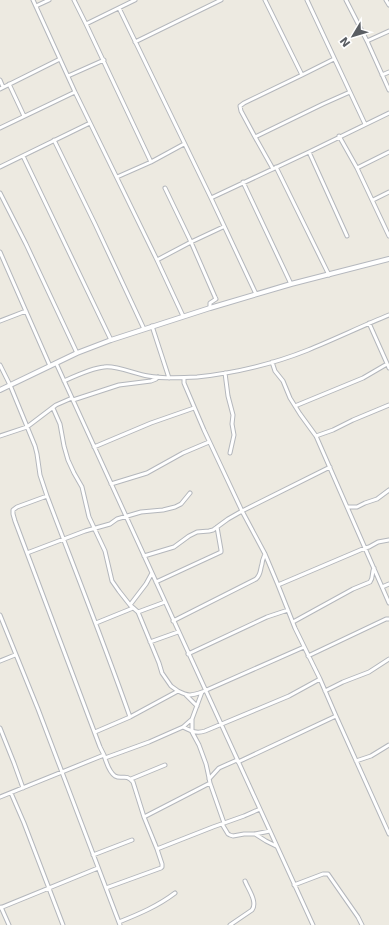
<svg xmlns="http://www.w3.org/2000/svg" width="389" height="925" font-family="'DejaVu Sans',sans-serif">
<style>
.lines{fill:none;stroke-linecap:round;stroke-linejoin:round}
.street-casing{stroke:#b4b7bc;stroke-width:5}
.secondary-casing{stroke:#b5b8be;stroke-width:6}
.street{stroke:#fff;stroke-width:3}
.secondary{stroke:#fff;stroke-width:4}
</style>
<rect width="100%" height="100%" fill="#edeae1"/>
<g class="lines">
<g class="street-casing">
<path id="street" d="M33,0L75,92L157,260L183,316
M74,0L86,24L135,0
M265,0L302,75L334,59
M307,0L350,92
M346,0L367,41L389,90
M386,0L389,5
M36,6L49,0
M119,8L211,198L256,294
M86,24L151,162L117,177
M367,41L389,31
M135,42L221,0
M382,75L389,72
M68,76L104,60
M0,80L3,87
M9,84L24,116
M0,89L60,59
M0,128L75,92
M339,136L357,168L389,236
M255,137L241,111L240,106L244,103L302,75
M54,140L95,224L144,329
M309,152L347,236
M23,156L111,340
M151,162L184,144
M0,167L90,123
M276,167L329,275
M357,168L389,152
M273,169L255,137L323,104L350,92L365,124
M243,182L291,284
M165,188L191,242L215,297L216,299L210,303V308
M0,193L26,244L77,353
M211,198L309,152L389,113
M373,200L389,192
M0,252L50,366
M157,260L191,242L223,227
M0,321L26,311
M369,323L389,368
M152,326L169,378
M272,362L275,371L283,381L290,398L300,414L316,436L389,603
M56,363L313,925
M0,365L10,385L35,446L37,454L40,475L47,496
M225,373L228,396L233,415L232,424L234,435L230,453
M184,378V383L204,430L242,511L265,554L278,585
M64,381C75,376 92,368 104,367C116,365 135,374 148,376C164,379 181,378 197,377C235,373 273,364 308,350C335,339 362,326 389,315
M73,400L119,385L151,381L156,379L158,377
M295,406L363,378L387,364
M53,408L60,424L64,446L68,460L74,473L82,487L89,517L105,551L112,581L119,591L130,605L138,612
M0,436L27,427L56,405L72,398
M316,436L333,430L353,420L389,405
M94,447L151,423L194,408
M111,484L147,473L183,453L209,442
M348,507H357L365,503L377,499L389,490
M389,540L378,542L369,547L365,548L278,585L295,628L320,679L336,716L389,834
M27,553L85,531L110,524L117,519L141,512L163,510L175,507L181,504L190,493
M144,556L174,547L189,536L197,532L209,531L213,530L228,519L242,511L330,467
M156,582L221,552V550L217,527
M382,587L389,584
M165,602L138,612L159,663L162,673L171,686L178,691
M130,605L146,584L152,573
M0,615L38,709L120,925
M173,621L256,579C261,575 260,570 262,564C262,560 264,557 265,554
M293,622L353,589L370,582C374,577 371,573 374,568
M96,623L133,608
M150,642L178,632
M188,654L267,617L288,610
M308,656L386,619H389
M0,661L15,655
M325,691L343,682L369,672L389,659
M186,695L197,706
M130,717L178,691C188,696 191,696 202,692
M183,727C191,731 196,734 205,731L289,696L320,679
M0,728L14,763L23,788
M104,755C106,762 109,772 115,776C122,780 126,773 133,782L144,817L157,849
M105,758L149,742L183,727L192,719
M356,761L371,756L389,745
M238,762L336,716
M131,779L165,765
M209,779L219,768L237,760
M210,783L224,823
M11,793L24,823L63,925
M0,797L104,755L100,747C72,672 44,597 15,521L13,514V510L17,507L47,496C75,570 104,643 130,717L95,732
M144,817L210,783L208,773L206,764L199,745L192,732V719L202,692L304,647
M222,824L228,834L230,835L233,836L244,834H255L270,831
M255,834L266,841L276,846
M93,855L132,840
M294,885L323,874H328L358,917L362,925
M106,888L161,868L162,867V864L157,849L213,827L244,816L260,809
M1,907L9,925
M0,908L98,868
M119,922C139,914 158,906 175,893
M230,925L252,910C258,902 248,889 245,881"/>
</g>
<g class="secondary-casing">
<path id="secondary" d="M0,390L77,353L111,340L210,308L291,284L389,259"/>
</g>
<use href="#street" class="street"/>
<use href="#secondary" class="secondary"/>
</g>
<g transform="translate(353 36) rotate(232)" stroke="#ffffff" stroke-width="3" paint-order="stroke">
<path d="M0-3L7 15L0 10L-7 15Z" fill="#5a5e63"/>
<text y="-6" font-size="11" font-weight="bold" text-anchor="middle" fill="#5a5e63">N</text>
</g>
</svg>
